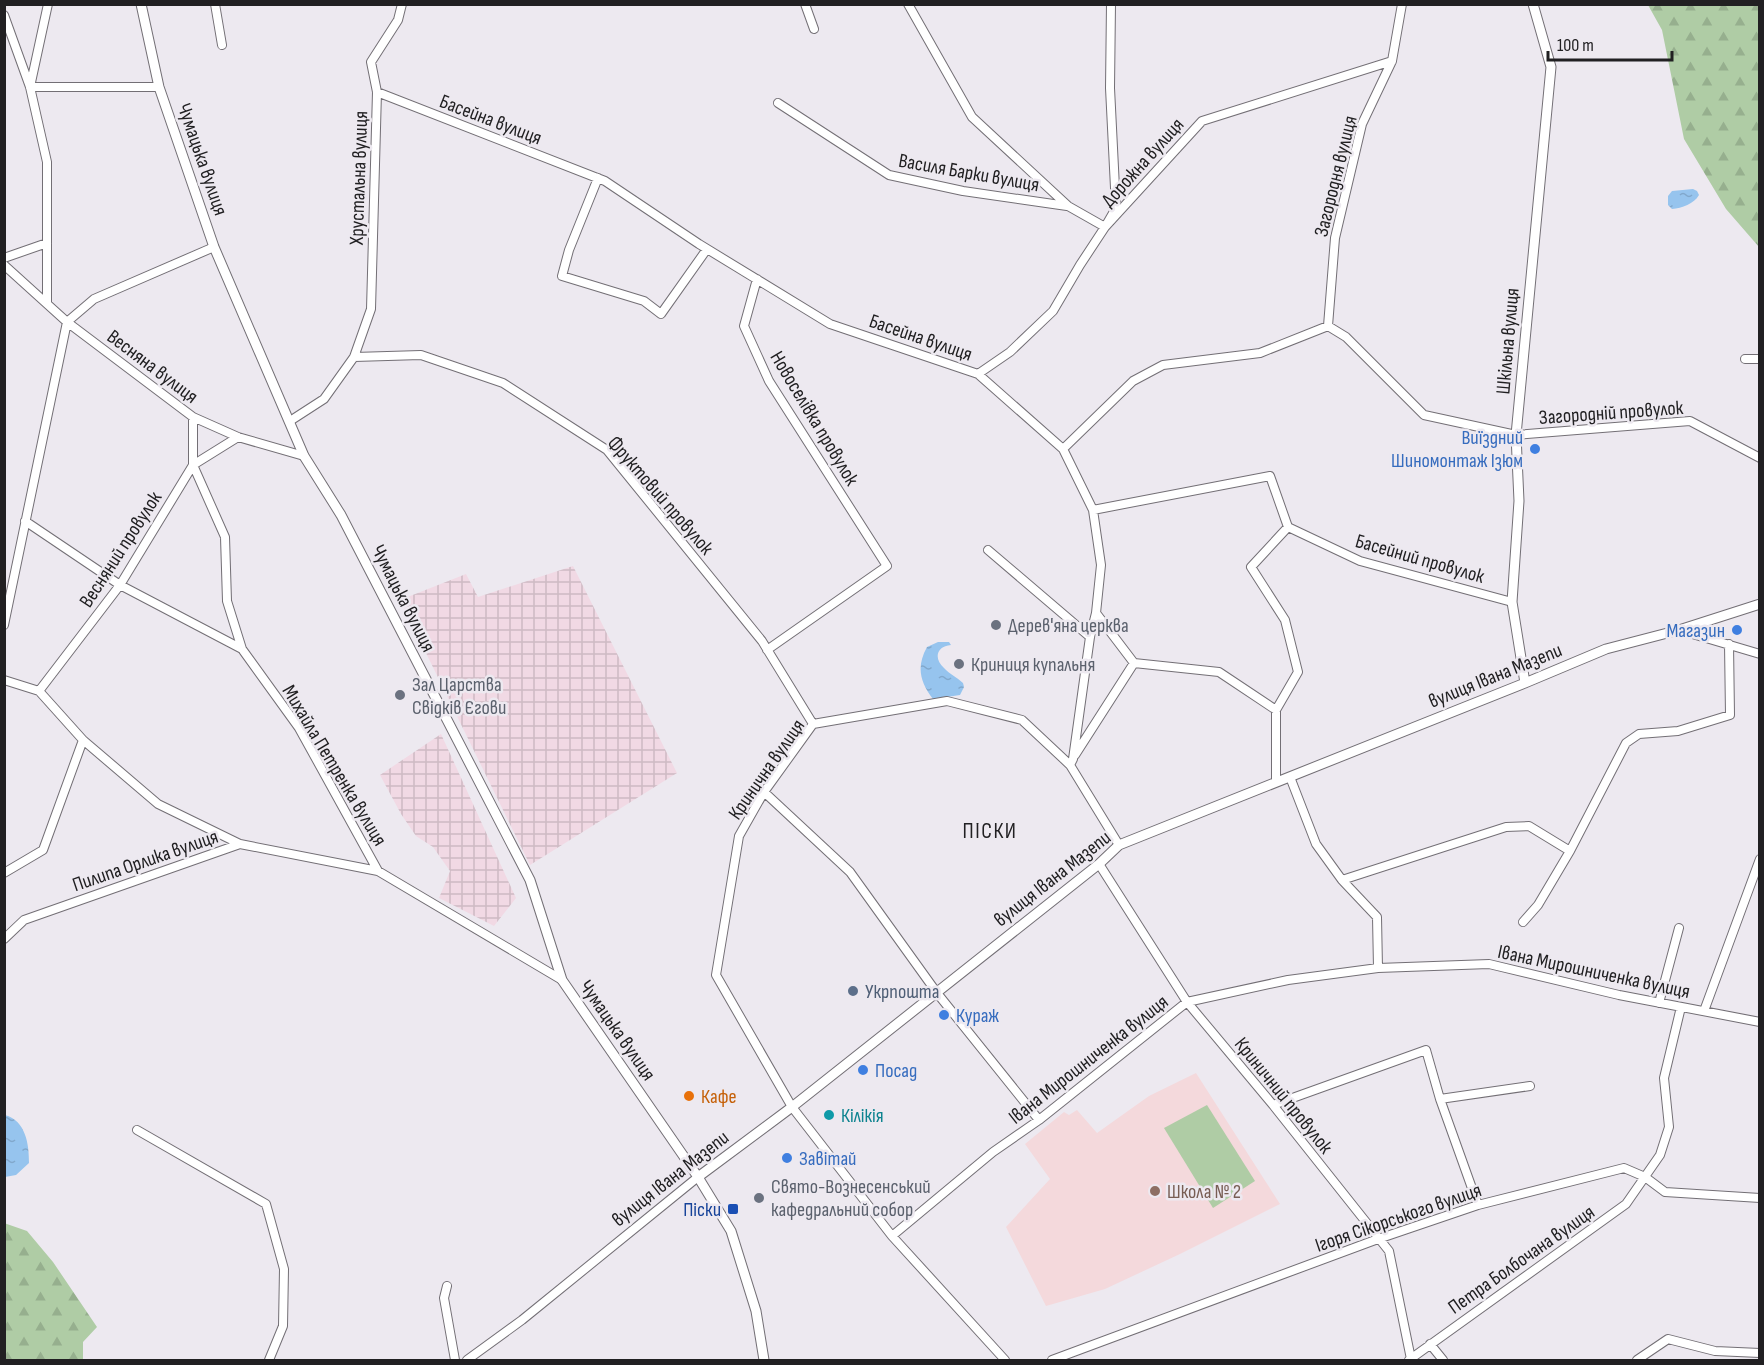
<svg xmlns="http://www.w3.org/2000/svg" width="1764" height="1365" font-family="'Sofia Sans Condensed',sans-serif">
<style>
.industrial{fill:url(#industrial-grid)}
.education{fill:#f4d9dc}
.forest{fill:url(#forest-firs)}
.pitch{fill:#afcca5}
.water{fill:url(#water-ripples)}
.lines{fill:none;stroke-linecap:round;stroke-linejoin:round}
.minor-casing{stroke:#736f75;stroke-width:10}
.tertiary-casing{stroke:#736f75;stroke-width:11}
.minor{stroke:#fff;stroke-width:8}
.tertiary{stroke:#fff;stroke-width:9}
.shop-dot{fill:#3f7fe0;stroke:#ede9f0;stroke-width:2}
.worship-dot{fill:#6b7280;stroke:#ede9f0;stroke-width:2}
.service-dot{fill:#5c6f8a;stroke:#ede9f0;stroke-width:2}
.food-dot{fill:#e8710a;stroke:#ede9f0;stroke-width:2}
.culture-dot{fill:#0f9aa8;stroke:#ede9f0;stroke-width:2}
.education-dot{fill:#8d6e63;stroke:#ede9f0;stroke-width:2}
.transit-dot{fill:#1a4fb4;stroke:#ede9f0;stroke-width:2}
.labels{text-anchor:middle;stroke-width:5;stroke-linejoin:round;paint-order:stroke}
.street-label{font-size:20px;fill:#212022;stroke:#ede9f0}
.shop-label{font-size:20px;fill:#366cbe;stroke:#ede9f0;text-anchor:start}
.worship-label{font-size:20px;fill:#5b616d;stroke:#ede9f0;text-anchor:start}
.service-label{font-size:20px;fill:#4e5e75;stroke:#ede9f0;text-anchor:start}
.food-label{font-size:20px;fill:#c56008;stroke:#ede9f0;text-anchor:start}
.culture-label{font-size:20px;fill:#0d838f;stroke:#ede9f0;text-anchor:start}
.education-label{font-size:20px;fill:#785e54;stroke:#ede9f0;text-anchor:start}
.transit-label{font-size:20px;fill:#164399;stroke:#ede9f0;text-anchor:end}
.quarter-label{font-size:22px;letter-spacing:1.5px;fill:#212022;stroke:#ede9f0}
</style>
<defs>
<pattern id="industrial-grid" width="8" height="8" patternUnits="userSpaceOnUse" patternTransform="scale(1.5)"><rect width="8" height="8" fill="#f1d9e4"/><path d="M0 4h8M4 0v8" fill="none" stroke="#cebac3"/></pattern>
<pattern id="forest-firs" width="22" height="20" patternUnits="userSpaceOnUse" patternTransform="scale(1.5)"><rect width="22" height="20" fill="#afcca5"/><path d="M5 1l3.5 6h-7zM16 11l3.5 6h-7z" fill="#96af8e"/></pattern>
<pattern id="water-ripples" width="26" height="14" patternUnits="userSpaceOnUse" patternTransform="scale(1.5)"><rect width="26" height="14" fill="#96c4ee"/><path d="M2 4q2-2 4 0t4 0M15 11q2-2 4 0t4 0" fill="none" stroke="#81a8cc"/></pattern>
</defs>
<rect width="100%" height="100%" fill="#ede9f0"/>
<path class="industrial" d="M573,566L677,773L530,865L400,600L466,574L478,597Z
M441,734L516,898L494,926L439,898L450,871L433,847L416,836L401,814L380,775Z"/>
<path class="education" d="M1196,1073L1280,1204L1180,1254L1105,1289L1046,1306L1006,1227L1050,1179L1025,1144L1064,1112L1069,1115L1077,1110L1097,1133L1149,1096Z"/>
<path class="forest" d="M1648,5H1759V247L1726,209L1684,139L1662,30Z
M4,1223L27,1231L53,1262L97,1327L83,1342V1360H5Z"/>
<path class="pitch" d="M1207,1105L1255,1181L1213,1208L1164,1128Z"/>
<path class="water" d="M1693,189L1697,191L1699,195C1694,204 1682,208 1672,209L1668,205V196L1672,191Z
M938,642H949L951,645C937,646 933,658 944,668C949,674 957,677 963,683L964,687L960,695L933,699C920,682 916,667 927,647Z
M5,1115C26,1121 29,1144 29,1163L16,1175L5,1177Z"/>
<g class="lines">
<g class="minor-casing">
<path id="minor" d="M48,4L30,87H159
M215,4L222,45
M805,4L814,29
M908,4L972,117L1068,206L1105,227L1116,208L1110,88L1111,4
M4,15L30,87L47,162V303
M377,92L605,181L699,244L830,324L978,374L1063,449L1093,510L1101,565L1096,613L1134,663L1219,672L1276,710V782
M778,103L889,175L963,191L1067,206
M598,178L569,250L562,276L644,301L661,314L707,249
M4,258L47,243
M4,265L67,322L193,417L238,437L304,456
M757,279L744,326L769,381L887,566L767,650
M1328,326L1335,238L1362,124L1392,61L1402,4
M354,357L421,355L503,383L607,450L762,641L813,724
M1745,359H1760
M978,374L1010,352L1053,311L1080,265L1105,227L1202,121L1392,61
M193,417V465L225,537L227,601L242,649
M290,421L324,399L354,357L371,309L377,92L371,62L398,20L402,4
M1063,449L1133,381L1163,365L1260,353L1328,326L1346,337L1424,415L1516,435L1690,421L1760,458
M1093,510L1270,476L1288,527L1360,561L1512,602
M25,521L120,585L242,649L299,728L378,871
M988,550L1090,637
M4,625L67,322L94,299L214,247
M1679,630L1760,654
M4,680L39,691L83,740L158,804L240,844
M39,691L120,585L193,465L238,437
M1276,710L1298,672L1285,620L1251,567L1288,527
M1075,755L1134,663
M1070,765L1073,759L1090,637L1096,613
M1290,777L1316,844L1342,880L1377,917L1378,968
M764,792L850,872L937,993L1039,1120
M1099,864L1187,1002L1273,1105L1389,1251L1411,1359
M4,873L43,850L83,740
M1342,880L1506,827L1529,826L1570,851
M1523,922L1538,905L1570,851L1626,743L1639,734L1678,731L1730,715L1729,644
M4,939L24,920L240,844L378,871L562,980
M1659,1003L1679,928
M1704,1011L1760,859
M1440,1099L1530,1086
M1273,1105L1426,1050L1440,1099L1478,1205
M137,1130L266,1204L284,1269L283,1326L269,1360
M892,1236L993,1152L1039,1120L1187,1002L1288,980L1378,968L1489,964L1619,995L1760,1022
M447,1286L444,1298L455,1360
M1430,1344L1443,1360
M467,1360L522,1320L698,1177
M1005,1360L892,1236L792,1107L716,975L739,836L764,792L813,724L947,701L1022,720L1070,765L1119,845
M1052,1360L1378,1239L1478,1205L1624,1168L1645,1177L1665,1192L1760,1198
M1409,1360L1626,1204L1660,1155L1669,1127L1664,1078L1681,1007
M1637,1360L1668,1339L1715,1351L1760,1353"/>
</g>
<g class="tertiary-casing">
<path id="tertiary" d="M141,4L159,87L214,247L304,456L341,515L530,880L562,980L698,1177L731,1231L756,1311L764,1360
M1525,683L1512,602L1519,501L1516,435L1551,67L1533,4
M698,1177L792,1107L1099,864L1119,845L1525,683L1606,649L1679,630L1760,604"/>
</g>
<use href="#minor" class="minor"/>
<use href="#tertiary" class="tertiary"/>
</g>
<g class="shop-dot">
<circle cx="1535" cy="449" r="6"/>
<circle cx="1737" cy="630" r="6"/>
<circle cx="944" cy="1015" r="6"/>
<circle cx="863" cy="1070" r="6"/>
<circle cx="787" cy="1158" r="6"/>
</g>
<g class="worship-dot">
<circle cx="996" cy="625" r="6"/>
<circle cx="959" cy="664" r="6"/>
<circle cx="400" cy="695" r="6"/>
<circle cx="759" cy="1198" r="6"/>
</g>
<circle class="service-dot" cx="853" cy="991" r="6"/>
<circle class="food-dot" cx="689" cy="1096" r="6"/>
<circle class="culture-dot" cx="829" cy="1115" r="6"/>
<circle class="education-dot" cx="1155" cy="1191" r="6"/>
<rect class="transit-dot" x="727" y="1203" width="12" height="12" rx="3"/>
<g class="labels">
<g class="street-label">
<text transform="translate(491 119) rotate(21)" y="7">Басейна вулиця</text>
<text transform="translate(203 159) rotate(71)" y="7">Чумацька вулиця</text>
<text transform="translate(1142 162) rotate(-48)" y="7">Дорожна вулиця</text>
<text transform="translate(969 172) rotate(10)" y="7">Василя Барки вулиця</text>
<text transform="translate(1335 176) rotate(-76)" y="7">Загородня вулиця</text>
<text transform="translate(358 178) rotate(-88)" y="7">Хрустальна вулиця</text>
<text transform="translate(921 337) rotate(19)" y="7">Басейна вулиця</text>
<text transform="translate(1507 341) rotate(-85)" y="7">Шкільна вулиця</text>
<text transform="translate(153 366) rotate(37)" y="7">Весняна вулиця</text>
<text transform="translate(1611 412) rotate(-4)" y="7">Загородній провулок</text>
<text transform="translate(815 418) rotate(59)" y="7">Новоселівка провулок</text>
<text transform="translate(661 495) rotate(49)" y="7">Фруктовий провулок</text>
<text transform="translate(120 549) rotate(-57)" y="7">Весняний провулок</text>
<text transform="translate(1420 558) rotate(16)" y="7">Басейний провулок</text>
<text transform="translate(404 598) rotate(63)" y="7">Чумацька вулиця</text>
<text transform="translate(1495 675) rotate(-22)" y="7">вулиця Івана Мазепи</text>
<text transform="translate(335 765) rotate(59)" y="7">Михайла Петренка вулиця</text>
<text transform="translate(766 769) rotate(-55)" y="7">Кринична вулиця</text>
<text transform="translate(145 860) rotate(-19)" y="7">Пилипа Орлика вулиця</text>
<text transform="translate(1052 878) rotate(-38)" y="7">вулиця Івана Мазепи</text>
<text transform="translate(1594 971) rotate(12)" y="7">Івана Мирошниченка вулиця</text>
<text transform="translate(618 1030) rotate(55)" y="7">Чумацька вулиця</text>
<text transform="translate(1088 1059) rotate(-38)" y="7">Івана Мирошниченка вулиця</text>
<text transform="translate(1284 1095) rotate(51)" y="7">Криничний провулок</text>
<text transform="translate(670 1178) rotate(-38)" y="7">вулиця Івана Мазепи</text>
<text transform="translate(1398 1217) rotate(-19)" y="7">Ігоря Сікорського вулиця</text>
<text transform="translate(1521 1259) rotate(-35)" y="7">Петра Болбочана вулиця</text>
</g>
<g class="shop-label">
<text x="1523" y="444" text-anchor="end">Виїздний<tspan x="1523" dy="23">Шиномонтаж Ізюм</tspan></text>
<text x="1725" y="637" text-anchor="end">Магазин</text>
<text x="956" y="1022">Кураж</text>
<text x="875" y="1077">Посад</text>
<text x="799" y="1165">Завітай</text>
</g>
<g class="worship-label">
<text x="1008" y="632">Дерев'яна церква</text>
<text x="971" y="671">Криниця купальня</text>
<text x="412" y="691">Зал Царства<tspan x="412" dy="23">Свідків Єгови</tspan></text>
<text x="771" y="1193">Свято-Вознесенський<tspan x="771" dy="23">кафедральний собор</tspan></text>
</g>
<g class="service-label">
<text x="865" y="998">Укрпошта</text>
</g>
<g class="food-label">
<text x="701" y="1103">Кафе</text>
</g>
<g class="culture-label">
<text x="841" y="1122">Кілікія</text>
</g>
<g class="education-label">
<text x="1167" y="1198">Школа № 2</text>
</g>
<g class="transit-label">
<text x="721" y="1216">Піски</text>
</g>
<g class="quarter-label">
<text x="990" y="838">ПІСКИ</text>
</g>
</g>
<rect width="1764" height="1365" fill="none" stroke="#212022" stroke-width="12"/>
<path d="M1548 51v9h124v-9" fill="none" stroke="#212022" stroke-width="3"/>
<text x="1557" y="51" font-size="18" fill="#212022" stroke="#ede9f0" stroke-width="4.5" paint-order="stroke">100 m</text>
</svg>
